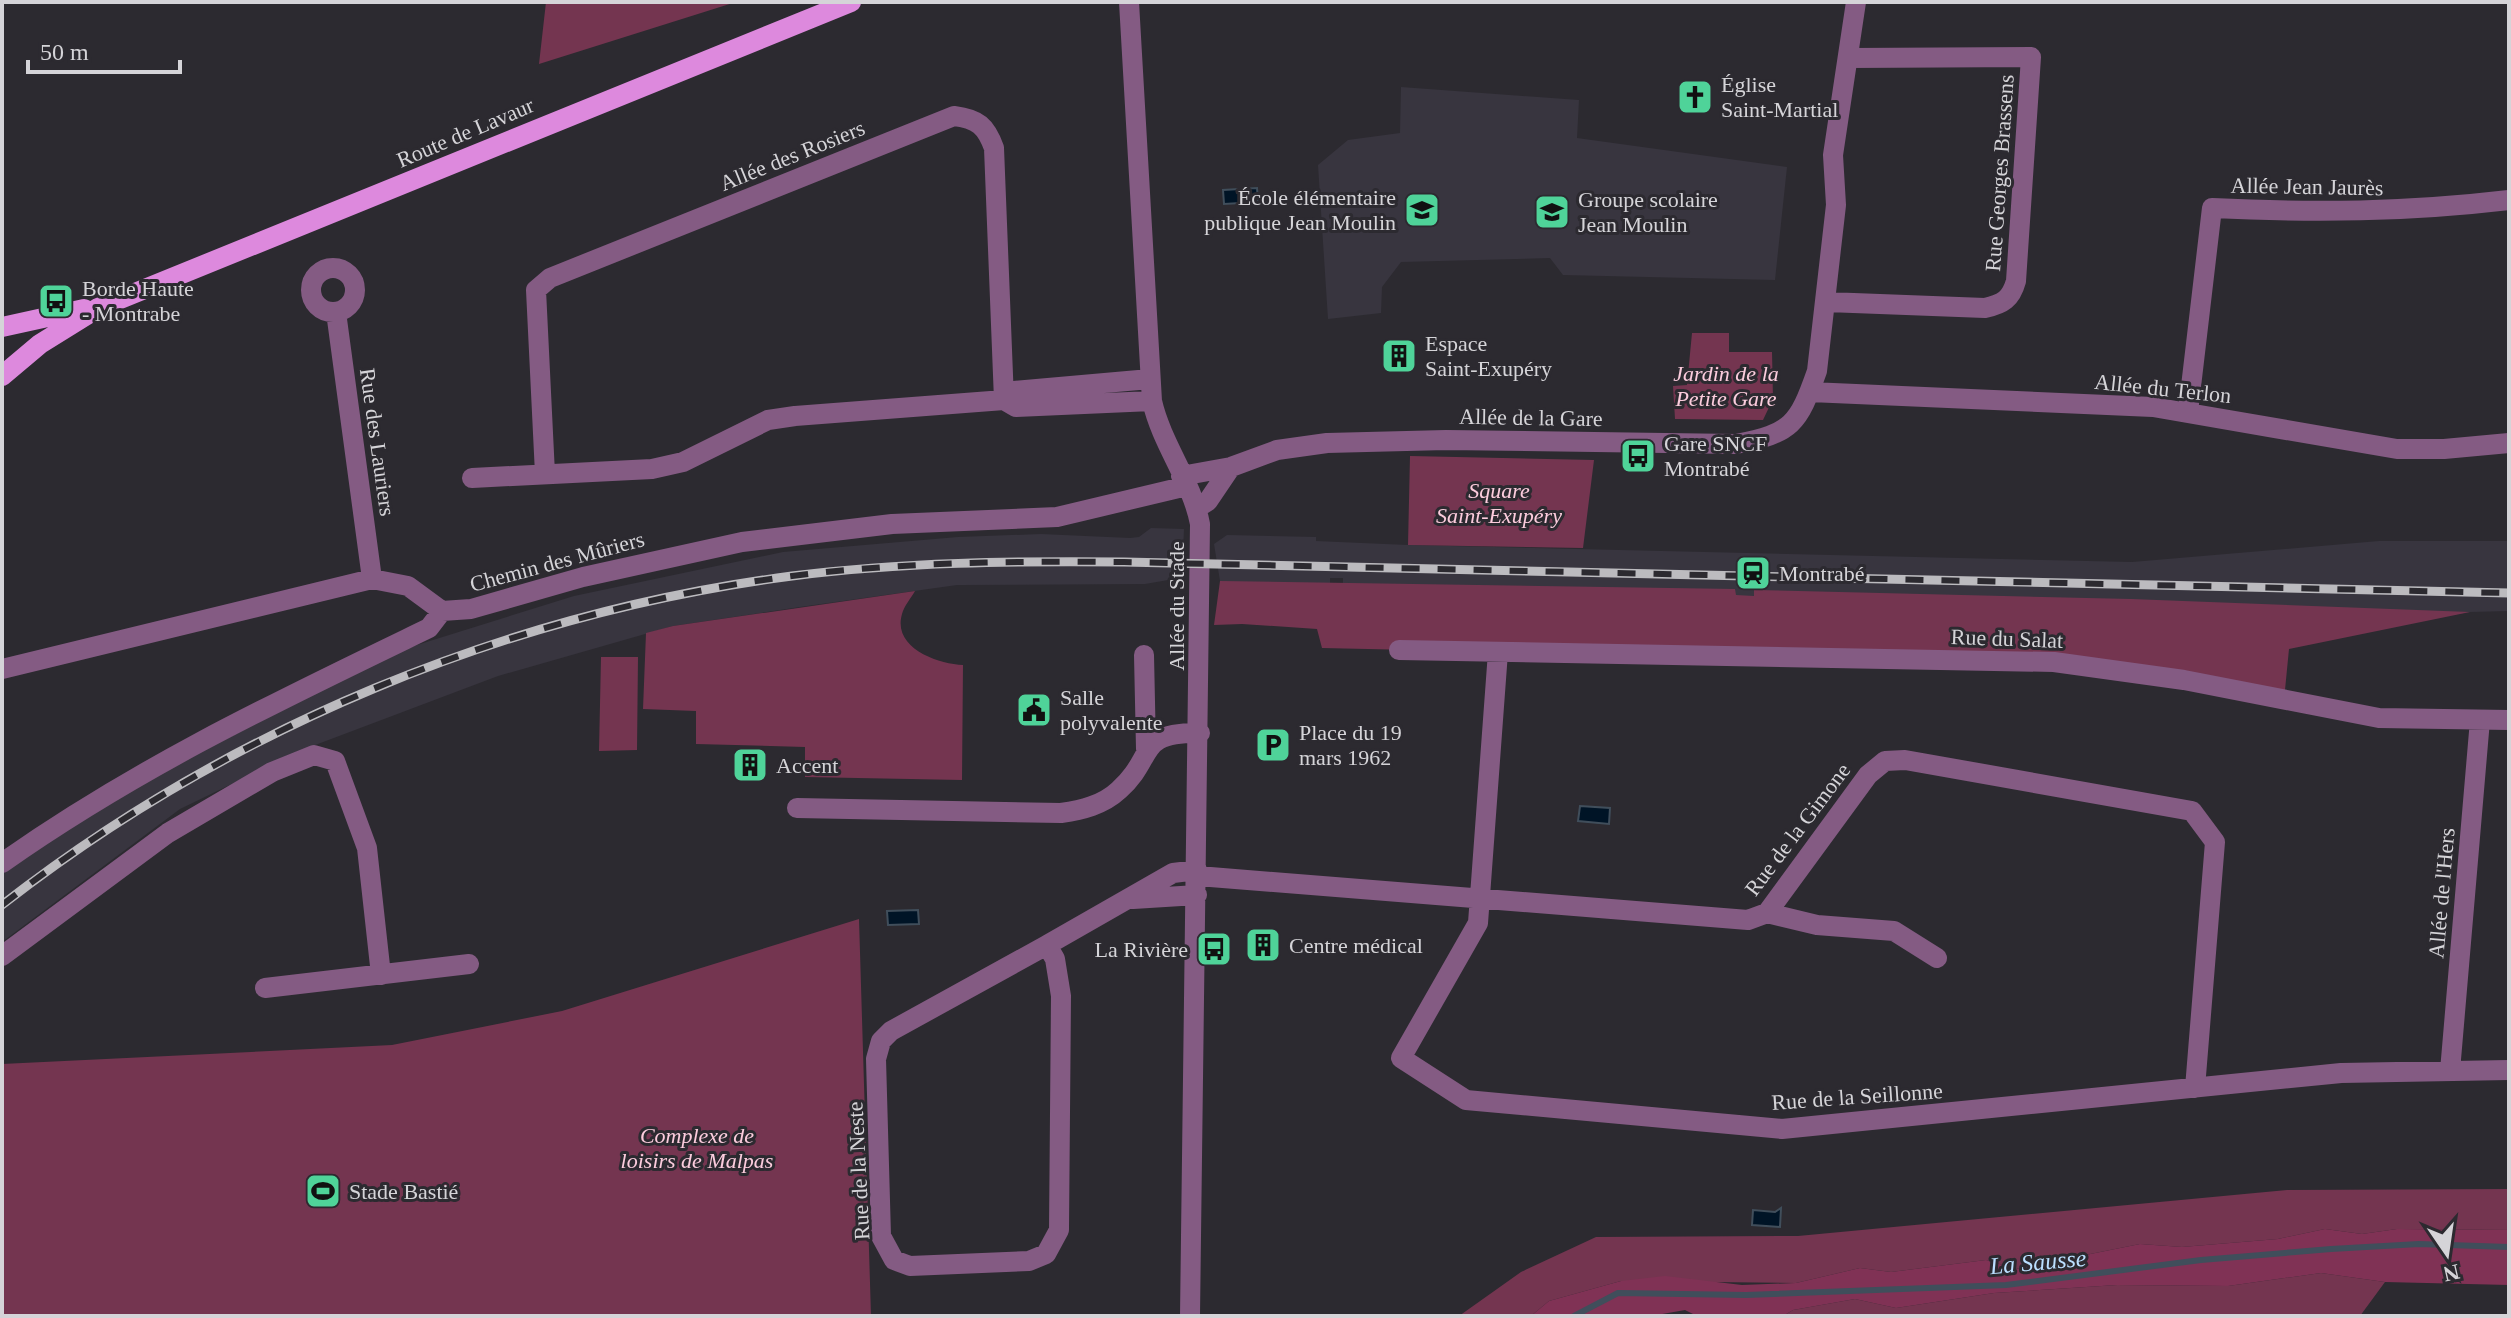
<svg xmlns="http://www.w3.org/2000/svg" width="2511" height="1318" font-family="Georgia,serif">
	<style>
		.built { fill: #38353f }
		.green { fill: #743550 }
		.forest { fill: #803255 }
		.water { fill: #001426; stroke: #404e5b; stroke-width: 2 }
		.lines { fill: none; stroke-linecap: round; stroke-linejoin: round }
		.stream { stroke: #404e5b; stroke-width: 6 }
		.minor { stroke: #845b83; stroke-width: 20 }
		.major { stroke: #dd89dd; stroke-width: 20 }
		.rail-casing { stroke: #bcbbbf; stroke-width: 9 }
		.rail { stroke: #2c2a30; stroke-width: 6; stroke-dasharray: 18; stroke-linecap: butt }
		.labels { text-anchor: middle; stroke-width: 6; stroke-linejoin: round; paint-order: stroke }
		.poi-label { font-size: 22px; fill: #d5d4d8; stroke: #2c2a30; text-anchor: start }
		.street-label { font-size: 22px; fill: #d5d4d8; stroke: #2c2a30 }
		.park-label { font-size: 22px; font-style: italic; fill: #fcccdd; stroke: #2c2a30 }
		.water-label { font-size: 24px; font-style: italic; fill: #bbdfff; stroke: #2c2a30 }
	</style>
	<rect width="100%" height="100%" fill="#2c2a30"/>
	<path class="built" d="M1401,87L1579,100L1577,138L1787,167L1775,280L1563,275L1550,258L1401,262L1382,287L1381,313L1328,319L1318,165L1348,140L1400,133Z
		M1151,528L1184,529L1182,574L1174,579L1145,584L957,585L800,607L673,626L498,676L302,750L180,809L2,942V869L99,804L387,657L417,645L574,596L783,552L958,537L1041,534L1130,538L1139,537Z
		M1227,535L1316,537V541L1408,545L2132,562L2379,541H2509V611L2470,612L2309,638L1343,584V578H1330V592L1233,589L1220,581L1214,544Z"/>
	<path class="green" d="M546,2H736L539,64Z
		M1692,333H1729V352H1772L1773,399L1763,420L1675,419L1673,386L1687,385Z
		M1410,456L1594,460L1583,548L1408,545Z
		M1220,581L1735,589L1736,595L1754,596V590L2131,599L2470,612L2289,649L2284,700L2093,665L1322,648L1317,629L1242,624L1214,625Z
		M915,591C911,598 904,606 902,614C892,648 938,664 963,665L962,780L805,777V747L696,744V711L643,709L646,633L673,626Z
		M601,657H638L637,750L599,751Z
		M859,919L871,1316H2V1064L392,1045L562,1011Z
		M2509,1189V1230L2397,1229L2362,1234L2325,1229L2278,1239L2182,1247L2140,1244L2016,1269L1986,1260L1891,1272L1860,1268L1796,1283L1621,1281L1549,1301L1531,1316H1459L1521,1272L1596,1237L1798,1236L2287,1190Z
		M2321,1273L2385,1282L2360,1316H1783L1793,1310L1855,1299L1896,1308L1994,1293L2117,1285L2228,1286Z"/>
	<path class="forest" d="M2325,1229L2362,1234L2397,1229L2509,1230V1285L2385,1282L2321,1273L2228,1286L2117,1285L1994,1293L1896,1308L1855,1299L1793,1310L1783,1316H1697L1685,1310L1651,1316H1531L1549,1301L1621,1281L1665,1276L1742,1285L1796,1283L1860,1268L1891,1272L1986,1260L2016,1269L2140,1244L2182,1247L2278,1239Z"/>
	<path class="water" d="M1257,188L1258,202L1224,204L1223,190Z
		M1580,806L1610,808L1609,824L1578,821Z
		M918,910L919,924L888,925L887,911Z
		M1781,1208L1780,1227L1752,1225L1753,1210L1775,1212Z"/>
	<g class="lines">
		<path class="stream" d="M1574,1316L1618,1293L1746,1295L2006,1285L2201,1260L2331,1249L2419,1244L2509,1247"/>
		<path class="minor" d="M1129,2L1152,401C1162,445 1192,481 1200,524L1190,1316
			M311 290a22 22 0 1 1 44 0a22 22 0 1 1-44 0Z
			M1827,302L1985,308C2003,304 2011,299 2016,281L2031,57L1850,58
			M336,312L372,579
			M1810,392L2153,407L2397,449H2444L2509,443
			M1004,400L1014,391L1150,379
			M2188,412L2212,208C2314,213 2407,212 2509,200
			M545,474L536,290L550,278L954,116C978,119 986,126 994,148L1004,400
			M1181,476L1231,467L1277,450L1327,443L1446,440L1736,444C1792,433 1798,425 1817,371L1836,205L1833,155L1856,2
			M472,478L652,469L683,462L768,420L795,416L1004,400L1016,407L1152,401
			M1197,508L1208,501L1231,467
			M442,611L471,609L583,577L742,542L892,524L1057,517L1187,486
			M1399,650L2054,662L2184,680L2379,718L2509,720
			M1498,652L1478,923L1401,1058L1466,1100L1782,1129L2341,1073L2509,1070
			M1144,655L1146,749
			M2,669L372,579L408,586L442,611
			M797,808L1061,813C1082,810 1103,805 1119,790C1156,757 1135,732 1200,733
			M2,863C140,766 278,701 429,628L442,611
			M1198,876L1748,920L1767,913L1868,775L1885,761L1905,760L2192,811L2215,842L2195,1088
			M1133,899L1197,895
			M1767,913L1817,925L1894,931L1937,958
			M1047,945L891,1031L881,1041L876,1059L881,1236L894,1260L910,1266L1029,1261L1046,1254L1059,1230L1061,996L1055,959L1047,945L1173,873L1197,870
			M2,956L168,833L272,772L314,755L335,761L367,848L381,975
			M265,988L469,964
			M2450,1071L2480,720"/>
		<path class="major" d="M2,327L84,309
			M2,376L40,344L98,308L851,2"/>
		<defs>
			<path id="rail" d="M2,905C229,728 507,613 792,576C903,562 1013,561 1124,562L2509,593"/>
		</defs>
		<use href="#rail" class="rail-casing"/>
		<use href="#rail" class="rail"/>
	</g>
	<defs>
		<symbol id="church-square" viewBox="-11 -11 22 22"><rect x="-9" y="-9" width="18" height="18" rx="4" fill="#4fd399" stroke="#2c2a30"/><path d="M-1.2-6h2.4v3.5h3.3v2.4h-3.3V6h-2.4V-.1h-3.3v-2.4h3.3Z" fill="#111"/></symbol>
		<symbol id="school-square" viewBox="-11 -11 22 22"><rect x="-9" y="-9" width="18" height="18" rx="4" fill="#4fd399" stroke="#2c2a30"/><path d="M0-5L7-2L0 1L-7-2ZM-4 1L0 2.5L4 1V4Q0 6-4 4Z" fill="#111"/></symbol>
		<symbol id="bus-square" viewBox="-11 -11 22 22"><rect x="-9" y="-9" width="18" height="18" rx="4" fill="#4fd399" stroke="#2c2a30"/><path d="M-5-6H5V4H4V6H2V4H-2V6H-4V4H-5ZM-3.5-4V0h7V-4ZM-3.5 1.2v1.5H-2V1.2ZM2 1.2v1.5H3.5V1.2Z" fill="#111"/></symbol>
		<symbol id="building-square" viewBox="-11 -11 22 22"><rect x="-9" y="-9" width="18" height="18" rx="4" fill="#4fd399" stroke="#2c2a30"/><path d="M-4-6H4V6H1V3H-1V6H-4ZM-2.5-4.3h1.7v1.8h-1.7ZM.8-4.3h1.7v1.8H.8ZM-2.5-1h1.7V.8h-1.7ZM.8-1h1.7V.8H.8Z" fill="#111"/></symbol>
		<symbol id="station-square" viewBox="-11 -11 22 22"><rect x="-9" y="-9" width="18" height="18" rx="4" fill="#4fd399" stroke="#2c2a30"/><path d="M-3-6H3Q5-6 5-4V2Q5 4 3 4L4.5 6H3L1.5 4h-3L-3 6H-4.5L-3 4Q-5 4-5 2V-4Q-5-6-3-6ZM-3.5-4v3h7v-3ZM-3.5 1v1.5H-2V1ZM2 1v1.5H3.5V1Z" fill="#111"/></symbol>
		<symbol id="civic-square" viewBox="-11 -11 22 22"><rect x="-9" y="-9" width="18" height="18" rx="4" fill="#4fd399" stroke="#2c2a30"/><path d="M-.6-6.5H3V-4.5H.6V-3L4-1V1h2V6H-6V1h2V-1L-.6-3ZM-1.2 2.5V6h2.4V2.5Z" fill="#111"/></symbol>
		<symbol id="parking-square" viewBox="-11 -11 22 22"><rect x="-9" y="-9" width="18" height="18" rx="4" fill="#4fd399" stroke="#2c2a30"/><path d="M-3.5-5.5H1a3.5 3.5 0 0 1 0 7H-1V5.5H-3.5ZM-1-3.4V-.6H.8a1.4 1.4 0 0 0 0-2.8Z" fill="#111"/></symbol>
		<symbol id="stadium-square" viewBox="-11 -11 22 22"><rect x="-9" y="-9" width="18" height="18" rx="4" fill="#4fd399" stroke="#2c2a30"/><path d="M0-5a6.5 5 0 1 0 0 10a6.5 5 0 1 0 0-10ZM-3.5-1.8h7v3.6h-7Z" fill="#111"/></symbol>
	</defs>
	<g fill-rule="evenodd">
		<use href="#church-square" x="1675" y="77" width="40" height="40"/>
		<use href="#school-square" x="1402" y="190" width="40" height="40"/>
		<use href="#school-square" x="1532" y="192" width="40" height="40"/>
		<use href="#bus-square" x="36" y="281" width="40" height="40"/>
		<use href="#building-square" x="1379" y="336" width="40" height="40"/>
		<use href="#bus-square" x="1618" y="436" width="40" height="40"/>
		<use href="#station-square" x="1733" y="553" width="40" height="40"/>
		<use href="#civic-square" x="1014" y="690" width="40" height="40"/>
		<use href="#parking-square" x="1253" y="725" width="40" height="40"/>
		<use href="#building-square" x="730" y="745" width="40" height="40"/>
		<use href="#building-square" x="1243" y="925" width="40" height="40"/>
		<use href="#bus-square" x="1194" y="929" width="40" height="40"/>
		<use href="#stadium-square" x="303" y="1171" width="40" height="40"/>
	</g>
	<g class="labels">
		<g class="poi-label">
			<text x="1721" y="92">Église<tspan x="1721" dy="25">Saint-Martial</tspan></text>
			<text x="1396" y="205" text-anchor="end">École élémentaire<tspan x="1396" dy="25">publique Jean Moulin</tspan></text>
			<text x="1578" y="207">Groupe scolaire<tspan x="1578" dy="25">Jean Moulin</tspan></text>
			<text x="82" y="296">Borde Haute<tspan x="82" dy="25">- Montrabe</tspan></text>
			<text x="1425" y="351">Espace<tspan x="1425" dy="25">Saint-Exupéry</tspan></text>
			<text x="1664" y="451">Gare SNCF<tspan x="1664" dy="25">Montrabé</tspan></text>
			<text x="1779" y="581">Montrabé</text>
			<text x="1060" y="705">Salle<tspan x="1060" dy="25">polyvalente</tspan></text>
			<text x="1299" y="740">Place du 19<tspan x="1299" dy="25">mars 1962</tspan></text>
			<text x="776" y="773">Accent</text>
			<text x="1289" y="953">Centre médical</text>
			<text x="1188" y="957" text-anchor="end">La Rivière</text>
			<text x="349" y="1199">Stade Bastié</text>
		</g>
		<g class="street-label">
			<text transform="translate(465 132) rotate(-23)" y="8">Route de Lavaur</text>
			<text transform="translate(792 155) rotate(-22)" y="8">Allée des Rosiers</text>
			<text transform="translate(1999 173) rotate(-86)" y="8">Rue Georges Brassens</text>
			<text transform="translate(2307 186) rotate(1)" y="8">Allée Jean Jaurès</text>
			<text transform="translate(2163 388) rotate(6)" y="8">Allée du Terlon</text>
			<text transform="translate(1531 417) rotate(1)" y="8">Allée de la Gare</text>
			<text transform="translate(378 442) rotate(82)" y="8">Rue des Lauriers</text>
			<text transform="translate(557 561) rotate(-15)" y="8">Chemin des Mûriers</text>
			<text transform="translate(1176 606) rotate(-90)" y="8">Allée du Stade</text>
			<text transform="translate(2007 638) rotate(2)" y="8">Rue du Salat</text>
			<text transform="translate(1797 829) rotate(-53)" y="8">Rue de la Gimone</text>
			<text transform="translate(2441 893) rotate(-85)" y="8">Allée de l'Hers</text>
			<text transform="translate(1857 1096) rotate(-4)" y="8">Rue de la Seillonne</text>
			<text transform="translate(858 1171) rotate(-93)" y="8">Rue de la Neste</text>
		</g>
		<g class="park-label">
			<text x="1726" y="381">Jardin de la<tspan x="1726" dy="25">Petite Gare</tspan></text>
			<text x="1499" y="498">Square<tspan x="1499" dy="25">Saint-Exupéry</tspan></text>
			<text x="697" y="1143">Complexe de<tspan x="697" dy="25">loisirs de Malpas</tspan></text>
		</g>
		<g class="water-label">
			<text transform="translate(2038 1262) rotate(-5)" y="8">La Sausse</text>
		</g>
	</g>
	<rect width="2511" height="1318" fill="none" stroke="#d5d4d8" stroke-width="8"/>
	<g transform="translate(2447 1254) rotate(167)" stroke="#2c2a30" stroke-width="6" paint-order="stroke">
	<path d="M0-6L14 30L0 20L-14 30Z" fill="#d5d4d8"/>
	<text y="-12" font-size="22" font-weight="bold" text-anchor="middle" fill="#d5d4d8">N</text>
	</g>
	<path d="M28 60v12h152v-12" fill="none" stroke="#d5d4d8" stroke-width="4"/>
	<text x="40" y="60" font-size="24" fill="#d5d4d8" stroke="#2c2a30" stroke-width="6" paint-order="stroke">50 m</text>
</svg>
